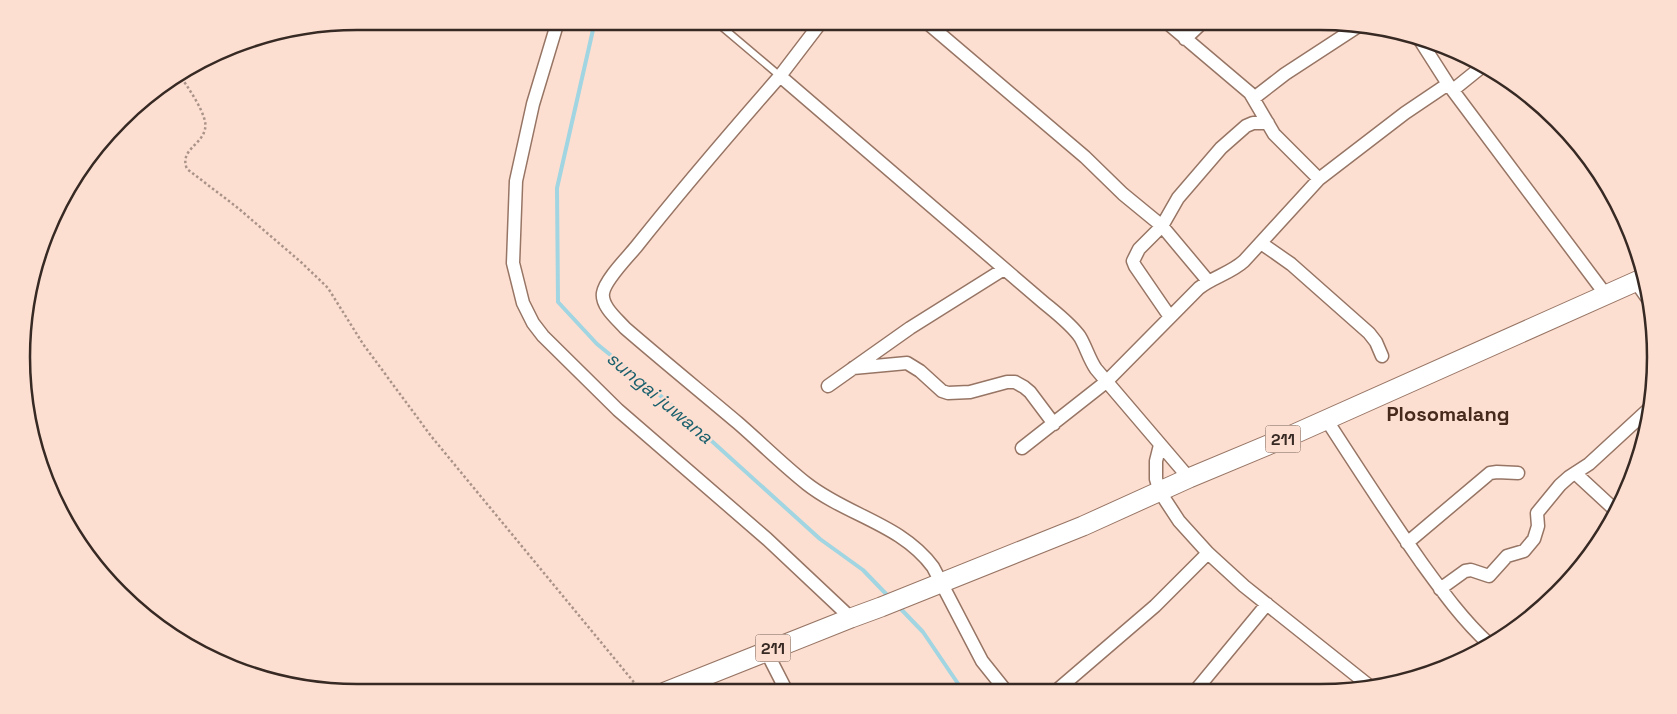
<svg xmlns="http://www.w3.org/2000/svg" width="1677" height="714" font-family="'Space Grotesk',sans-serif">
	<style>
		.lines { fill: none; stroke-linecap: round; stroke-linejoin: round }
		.stream { stroke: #a0d5e1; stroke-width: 4 }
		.service-casing { stroke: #977565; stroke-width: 9 }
		.minor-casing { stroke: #977565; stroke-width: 15 }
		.primary-casing { stroke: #977565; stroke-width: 21 }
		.path { stroke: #aa9388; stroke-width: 2.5; stroke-dasharray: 2.5 2.5; stroke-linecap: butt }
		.service { stroke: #fff; stroke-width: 6 }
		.minor { stroke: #fff; stroke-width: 12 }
		.primary { stroke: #fff; stroke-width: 19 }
		.labels { text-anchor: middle; stroke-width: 5; stroke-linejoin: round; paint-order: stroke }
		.shield { fill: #fddfd1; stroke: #726057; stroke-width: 1 }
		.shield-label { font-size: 16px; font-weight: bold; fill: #372923 }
		.water-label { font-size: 19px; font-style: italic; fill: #1b606d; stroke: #fddfd1 }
		.quarter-label { font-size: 20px; font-weight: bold; fill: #462a1c; stroke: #fddfd1 }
		.rim { fill: none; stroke: #372923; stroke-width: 2.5 }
	</style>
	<rect width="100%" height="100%" fill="#fddfd1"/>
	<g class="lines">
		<path class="stream" d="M595,21L557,188L558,302L597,344L673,406L820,539L863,570L890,598
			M898,606L923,632L963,691"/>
		<defs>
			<path id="service" d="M715,21L780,76"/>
			<path id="minor" d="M558,21L533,104L516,181L513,263L523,303L533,323L543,336L618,410L767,539L851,618
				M822,21L780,76L1043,302C1055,312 1071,324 1080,337C1086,347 1089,359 1096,369L1189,478
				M925,21L1085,157L1123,194L1162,226L1208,281
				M1165,21L1250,93L1274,134L1319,179
				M1418,37L1448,84L1606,295
				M1185,39L1204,21
				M780,76C731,132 682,189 636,247C627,258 605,280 603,293C601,306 617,319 625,328C662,360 700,391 738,423C761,443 783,465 807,484C848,516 901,524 933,567L982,661L1006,691
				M1453,90L1484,65
				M1254,98L1285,74L1357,27
				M1261,243L1291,264L1369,333L1376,342L1382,356
				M1636,282L1650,302
				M1170,317L1135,266L1133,261L1139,249L1162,226L1178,198L1221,148L1246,126L1253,123H1268
				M853,368L907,363L920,371L942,391L948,393L970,392L1007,382H1015L1024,387L1030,392L1054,424
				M828,386L910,328L1004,269
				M1326,419C1357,467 1388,515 1421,562C1442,591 1462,619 1489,644
				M1160,445L1156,461V479L1160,492L1179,521L1208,553L1244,586L1372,688
				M1022,448L1106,382L1199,288C1213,277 1231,273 1244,261L1319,179L1405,113L1448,84
				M1575,473L1614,509
				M1407,543L1490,473L1497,472L1518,473
				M1440,589L1465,571L1471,570L1489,576L1507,556L1524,551L1534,539L1538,526L1537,513L1560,485L1569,477L1589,464L1651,407
				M766,651L787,692
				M1196,690L1267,604
				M1056,691L1155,606L1208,553"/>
			<path id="primary" d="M665,692L851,618L881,607L1083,526L1189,478L1292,435L1646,277"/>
		</defs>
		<use href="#service" class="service-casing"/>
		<use href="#minor" class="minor-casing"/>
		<use href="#primary" class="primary-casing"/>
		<path class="path" d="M179,74C186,85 209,116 205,129C202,145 179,150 187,169L238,208L302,263L328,288L363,344L431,436L642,692"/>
		<use href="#service" class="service"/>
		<use href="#minor" class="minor"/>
		<use href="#primary" class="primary"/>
	</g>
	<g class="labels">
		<g class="shield">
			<rect x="1265.5" y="425.5" width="35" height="27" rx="4"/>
			<rect x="755.5" y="634.5" width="35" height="27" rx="4"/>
		</g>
		<g class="shield-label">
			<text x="1283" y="445">211</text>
			<text x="773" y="654">211</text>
		</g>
		<g class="water-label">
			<text transform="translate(660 397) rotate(40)" y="7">sungai juwana</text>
		</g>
		<g class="quarter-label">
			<text x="1448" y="421">Plosomalang</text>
		</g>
	</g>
	<path d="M0 0H1677V714H0ZM357 30H1320A327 327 0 0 1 1647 357V357A327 327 0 0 1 1320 684H357A327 327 0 0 1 30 357V357A327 327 0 0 1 357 30Z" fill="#fddfd1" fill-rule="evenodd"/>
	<path class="rim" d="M357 30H1320A327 327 0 0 1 1647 357V357A327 327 0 0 1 1320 684H357A327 327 0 0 1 30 357V357A327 327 0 0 1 357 30Z"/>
</svg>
